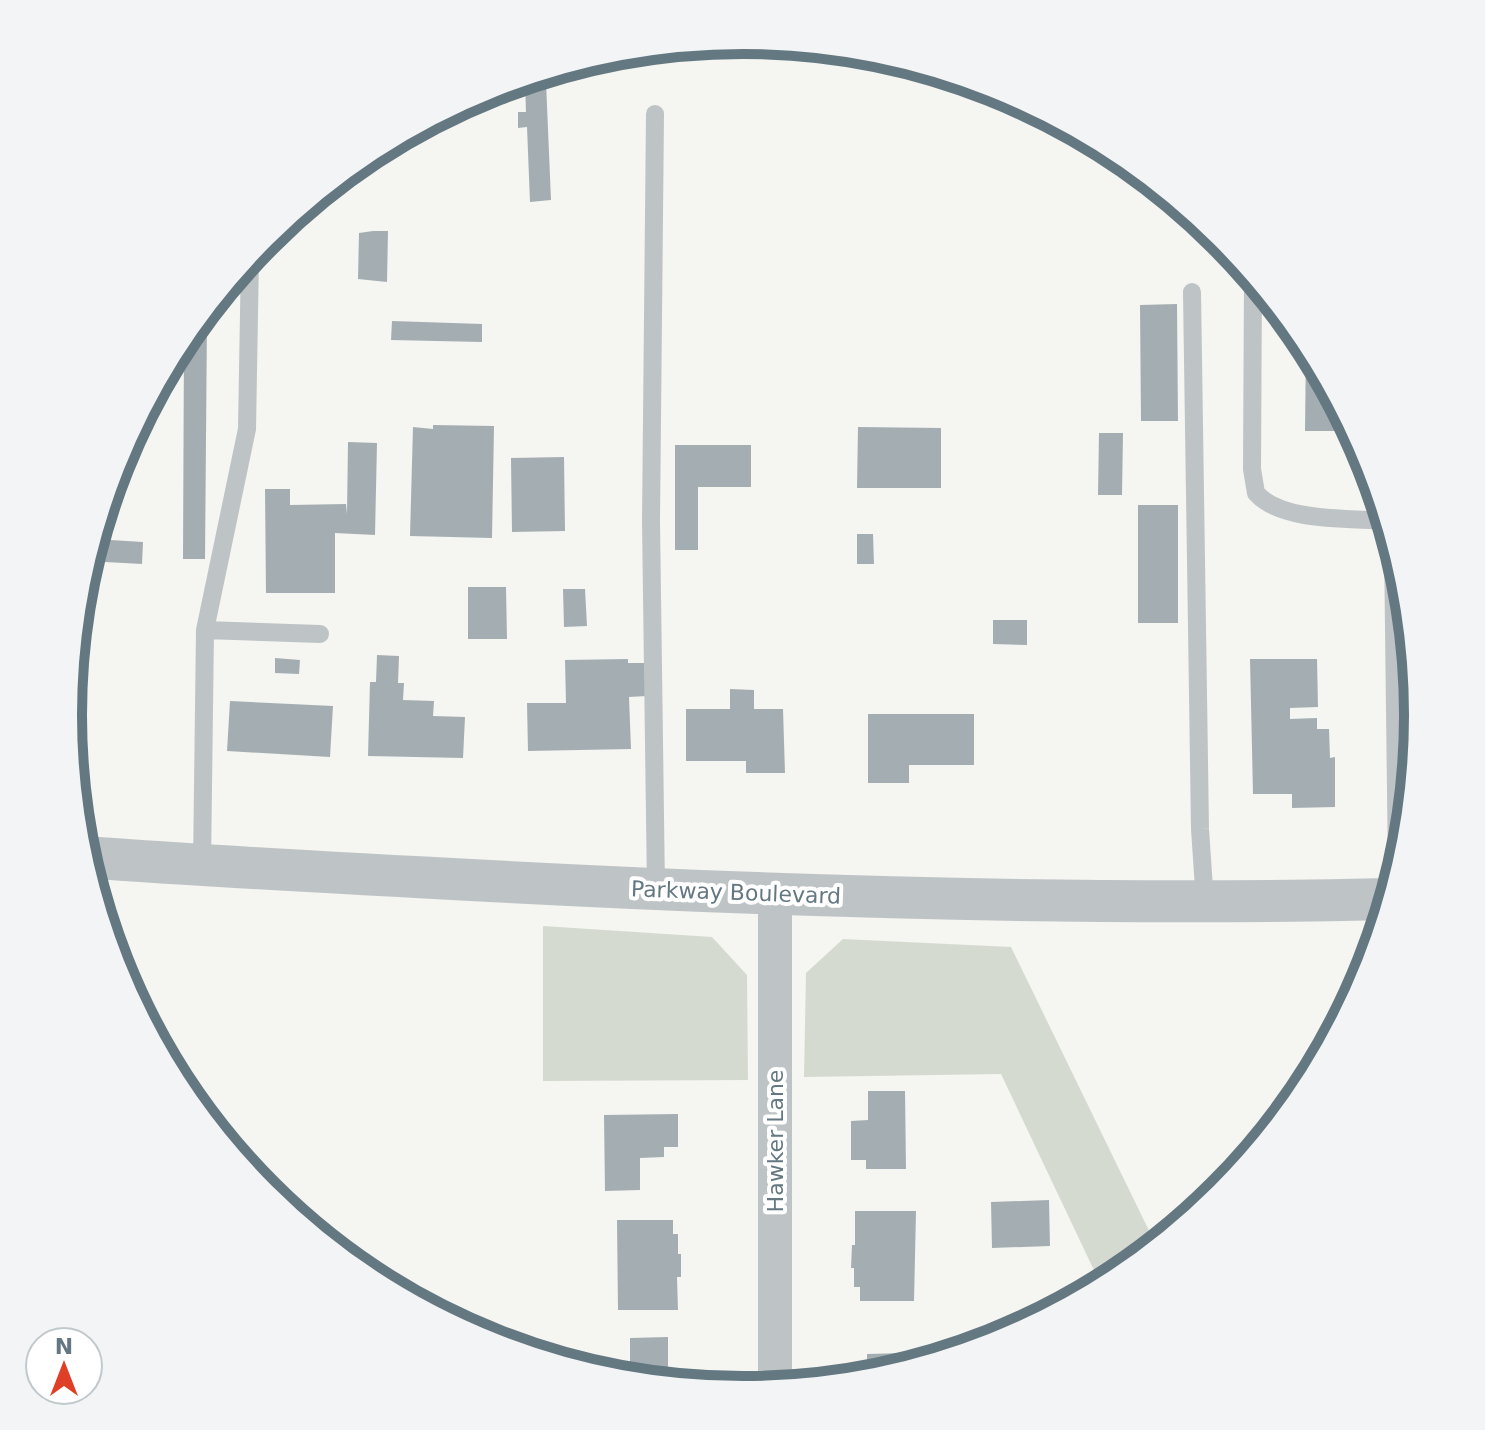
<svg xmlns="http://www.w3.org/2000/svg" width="1485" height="1430" font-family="'DejaVu Sans',sans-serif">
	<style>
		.green { fill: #d5dad0 }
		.building { fill: #a4aeb2 }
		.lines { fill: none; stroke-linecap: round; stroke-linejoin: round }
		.service { stroke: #bec3c5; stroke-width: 18 }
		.minor { stroke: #bec3c5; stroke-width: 34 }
		.tertiary { stroke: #bec3c5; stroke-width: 42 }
		.labels { text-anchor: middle; stroke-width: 8; stroke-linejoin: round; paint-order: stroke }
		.street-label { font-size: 22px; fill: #647882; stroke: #fff }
		.rim { fill: none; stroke: #647882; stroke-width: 10 }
	</style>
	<rect width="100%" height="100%" fill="#f5f5f1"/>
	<path class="green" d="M543,926L712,937L747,975L748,1080L543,1081Z
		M843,939L1011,947L1156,1245L1117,1276L1101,1285L1001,1074L804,1077L806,973Z"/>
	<path class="building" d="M546,82L551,200L530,202L527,127L518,128V112H526L525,83Z
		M373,231H388L387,282L358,279L359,233Z
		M1177,304L1178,421H1141L1140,305Z
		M199,318H207L205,559H183L184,336Z
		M392,321L482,324V342L391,340Z
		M1306,343L1359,443H1350V431H1305Z
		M433,425L494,426L492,538L410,536L413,427L433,429Z
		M858,427L941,428V488H857Z
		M1099,433H1123L1122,495H1098Z
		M348,442L377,443L375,535L335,533V593H266L265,489H290V505L346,504L347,514Z
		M675,445H751V487H698V550H675Z
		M564,457L565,531L512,532L511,458Z
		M1138,505H1178V623H1138Z
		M857,534H873L874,564H857Z
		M94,539L143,542L142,564L87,561Z
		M468,587H506L507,639H468Z
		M563,589H585L587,626L564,627Z
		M993,620H1027V645L993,644Z
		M377,655L399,656L398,683H404L403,700L434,701L433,716L465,717L463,758L368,756L370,682H376Z
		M275,658L300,660L299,674L275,673Z
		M628,659V663H647V696L629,697L631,749L528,751L527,703H566L565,660Z
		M1250,659H1317L1318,707L1290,708V719L1317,718V729H1329L1330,758L1335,757V807L1292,808V794H1253Z
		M730,689L754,690V709H783L785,773H746V761H686V709H730Z
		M230,701L333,706L330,757L227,751Z
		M868,714H974V765H909V783H868Z
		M868,1091H905L906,1169H866V1160H851V1121L868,1120Z
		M678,1114V1147H664V1157L640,1158V1190L605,1191L604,1115Z
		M1049,1200L1050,1246L992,1248L991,1202Z
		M855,1211H916L914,1301H860V1287H854V1268H851L852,1245H855Z
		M617,1220H673V1234H678V1254H681V1277H677L678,1310H618Z
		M668,1337V1368H680V1384L630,1379V1338Z
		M906,1353V1367L874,1377L854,1379V1370H867V1354Z"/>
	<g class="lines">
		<path class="service" d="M655,114L651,521L656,890
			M1253,278L1252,469L1256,493C1281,522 1349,518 1386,521
			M1192,292L1200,829L1205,903
			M1393,545L1397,871
			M205,630L320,634
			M202,866L205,630L247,429L250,256"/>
		<path class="minor" d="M775,896V1387"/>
		<path class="tertiary" d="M84,857C219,867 354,874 490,881C789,897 1089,906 1389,899"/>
	</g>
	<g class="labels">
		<g class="street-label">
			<text transform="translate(736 892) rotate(2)" y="8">Parkway Boulevard</text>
			<text transform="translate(775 1141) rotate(-90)" y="8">Hawker Lane</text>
		</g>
	</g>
	<path d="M0 0H1485V1430H0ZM82 715a661 661 0 1 1 1322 0a661 661 0 1 1-1322 0Z" fill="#f3f4f5" fill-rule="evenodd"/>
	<path class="rim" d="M82 715a661 661 0 1 1 1322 0a661 661 0 1 1-1322 0Z"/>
	<g transform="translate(64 1366)"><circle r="38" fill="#ffffff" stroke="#c1c9cd" stroke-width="2"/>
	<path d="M0-6L14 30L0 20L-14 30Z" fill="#df3f27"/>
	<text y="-12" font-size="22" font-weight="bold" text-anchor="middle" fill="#647882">N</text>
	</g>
</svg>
